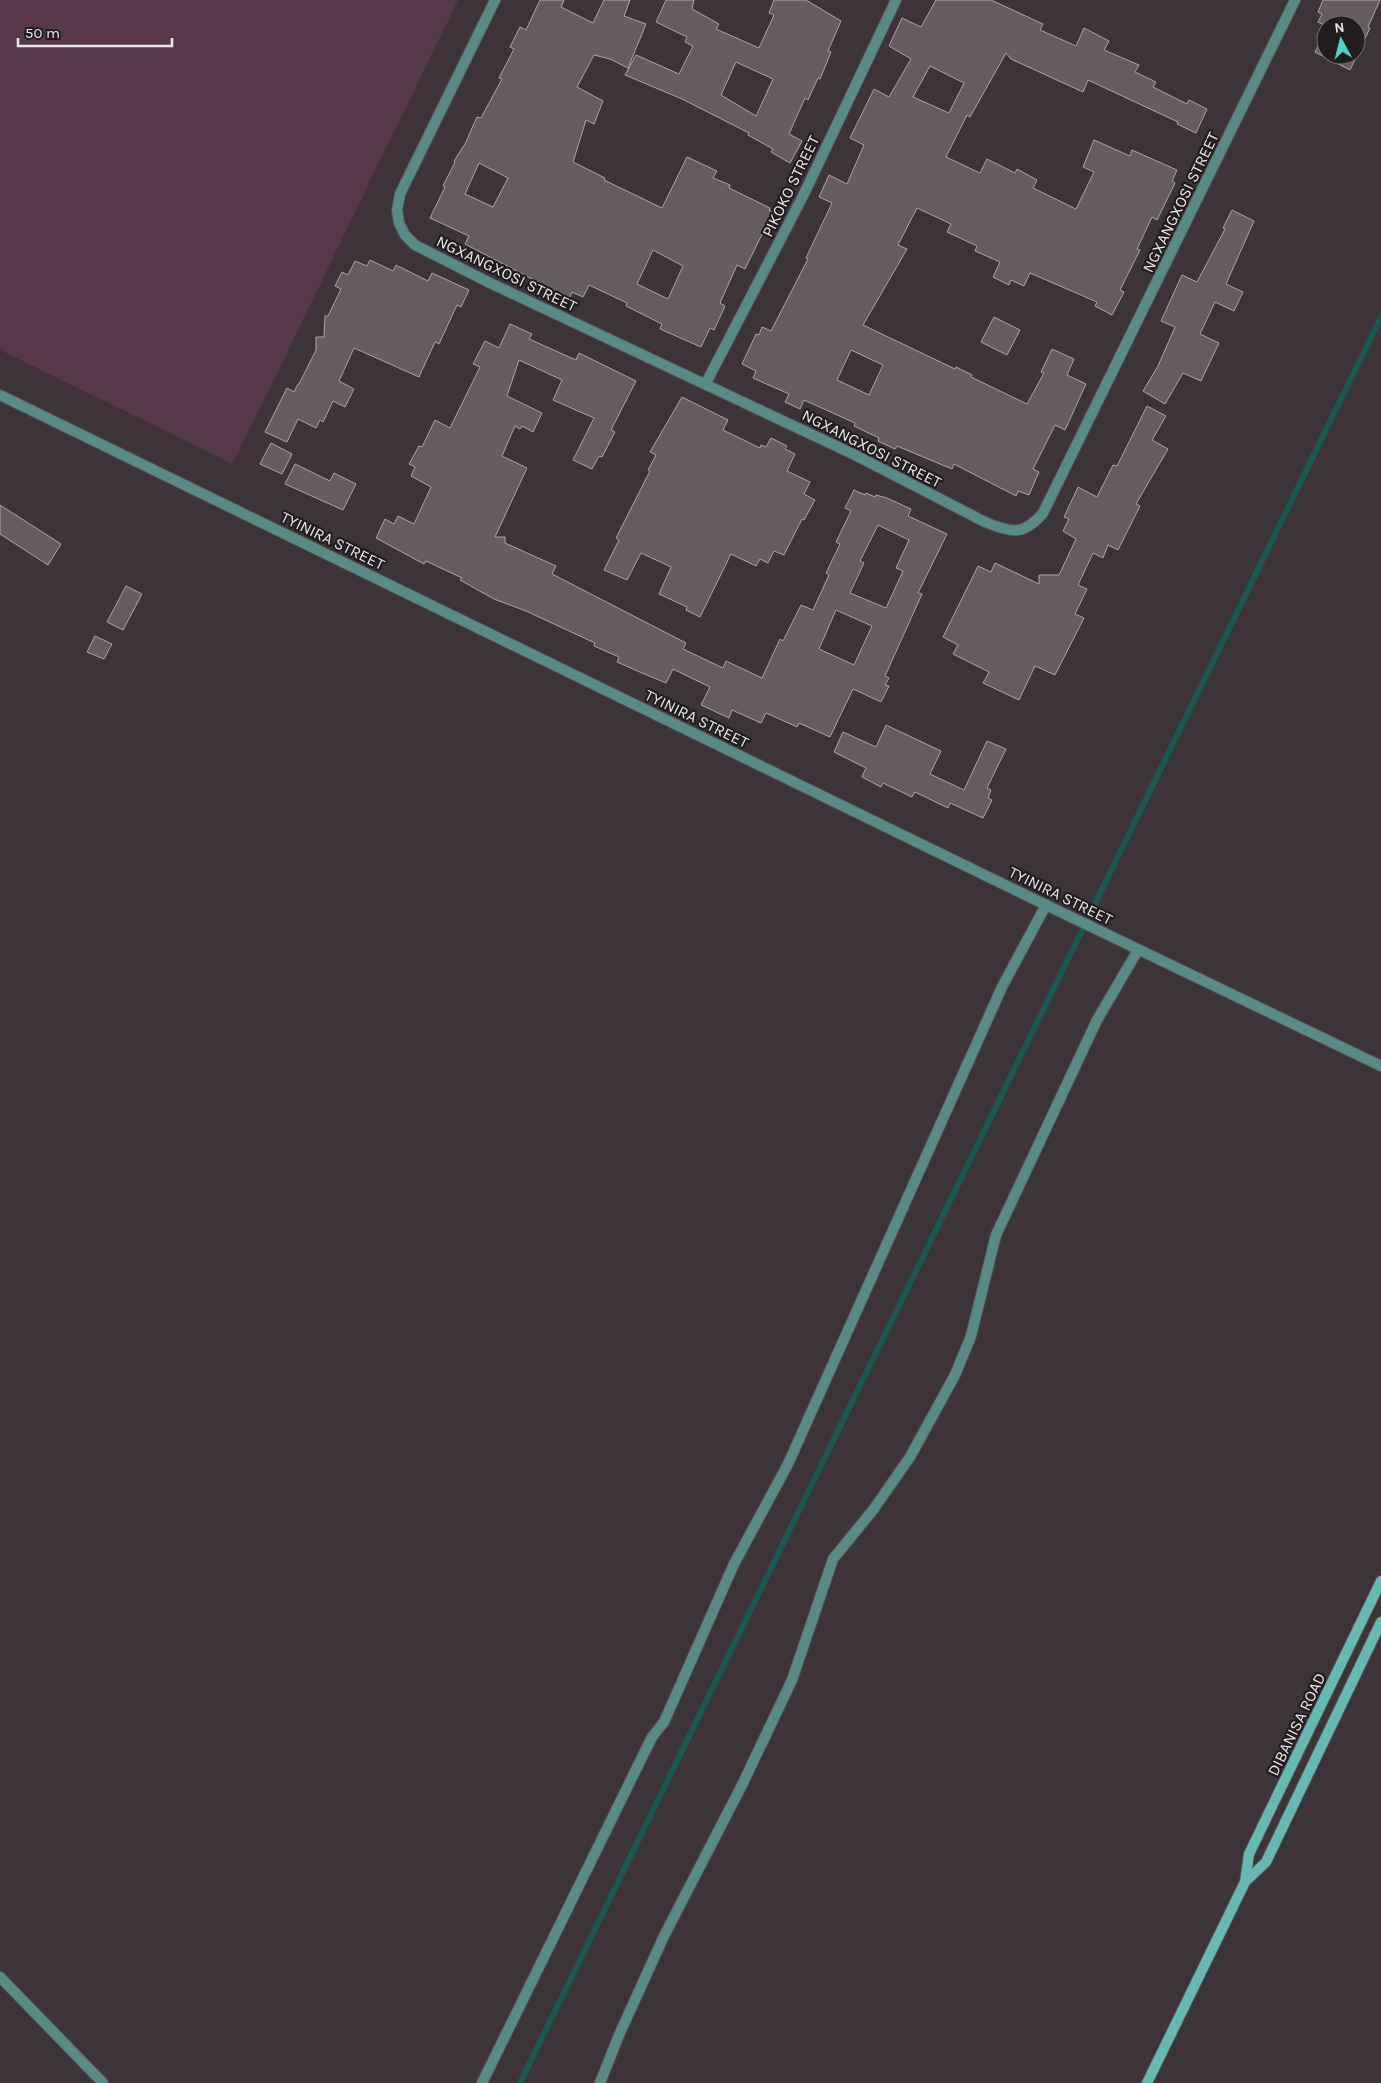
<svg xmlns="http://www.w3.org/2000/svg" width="1381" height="2083" font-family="Karla,sans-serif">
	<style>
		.green { fill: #57384a }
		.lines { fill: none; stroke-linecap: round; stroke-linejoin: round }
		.stream { stroke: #1b5854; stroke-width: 6 }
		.building { fill: #665d62; stroke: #aea4a9; fill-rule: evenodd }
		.minor-casing { stroke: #585154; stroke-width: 12 }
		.tertiary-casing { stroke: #585154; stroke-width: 12 }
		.secondary-casing { stroke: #585154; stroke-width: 12 }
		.minor { stroke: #588a86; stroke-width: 10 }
		.tertiary { stroke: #588a86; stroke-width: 10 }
		.secondary { stroke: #66b9b3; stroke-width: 10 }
		.labels { text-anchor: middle; stroke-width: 4.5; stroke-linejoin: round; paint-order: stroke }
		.street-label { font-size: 16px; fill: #ece7ea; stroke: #201d1f }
	</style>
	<rect width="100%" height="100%" fill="#3c3438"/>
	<path class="green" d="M0,0H458L233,464L0,350Z"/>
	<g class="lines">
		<path class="stream" d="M520,2083L1381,317"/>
	</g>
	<path class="building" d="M540,0H564L561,7L593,23L604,0H630L624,16L646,24L628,68L610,59L594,55L577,87L603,101L594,124L586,120L573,162L605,178L604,180L662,208L687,157L717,171L713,178L730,185L729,188L770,208L769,210L773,212L745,269L737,265L720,303L725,306L714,330L710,328L701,347L660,329L662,324L626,306L627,303L589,285L583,297L572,292L570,297L553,290L465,244L469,236L430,218L445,187L443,186L455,162L454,161L465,144L477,117L481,118L502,79L499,78L514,49L510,47L520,27L526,30ZM479,163L508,178L493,207L465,194ZM653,250L683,266L668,299L637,284Z
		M666,0H694L692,9L719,24L716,29L759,48L774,15L769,13L774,0H806L841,21L828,51L831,52L820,79L818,78L808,100L805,98L789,134L802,141L790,163L771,152L773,149L748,135L749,133L682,99L625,75L636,55L679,74L693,46L685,42L687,37L656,22ZM736,62L773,79L756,116L721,95Z
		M936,0H991L1043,24L1040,30L1076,46L1084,28L1109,41L1104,50L1139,65L1135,72L1156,82L1153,87L1187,104L1189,100L1207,109L1196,133L1177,124L1178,122L1088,80L1083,92L1011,59L1006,53L970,117L967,115L946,157L980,173L987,159L1015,173L1017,169L1037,180L1033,188L1076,209L1094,172L1083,167L1094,140L1130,156L1132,150L1177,170L1172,181L1175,183L1157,220L1152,217L1137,249L1140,250L1120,290L1124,292L1112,315L1095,306L1097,302L1030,273L1024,286L1011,280L1009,285L993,277L1000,262L975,251L977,246L947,232L951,224L917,208L898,245L907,249L863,325L955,369L956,367L972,375L971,377L1027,404L1044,373L1041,372L1052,349L1074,359L1067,375L1086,384L1065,430L1055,425L1033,469L1039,472L1029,495L1018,491L1016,496L954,464L952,469L897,446L895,449L878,441L879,438L854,426L855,423L804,400L800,409L785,402L789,394L753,378L756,371L742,364L756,334L759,335L762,327L771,331L808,259L806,258L832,203L819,197L829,175L847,184L864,145L850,138L874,89L889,97L911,59L889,46L902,18L921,27ZM930,66L964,83L949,113L913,97ZM851,350L883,365L869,395L837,380Z
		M1323,0H1380L1368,27L1370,28L1350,70L1315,52L1326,29V55H1356V25L1326,26L1318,22L1322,14L1318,12Z
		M1232,210L1254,221L1226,284L1243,292L1234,311L1215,302L1200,334L1219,343L1201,381L1183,373L1165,404L1143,391L1158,366L1175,327L1161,321L1182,275L1197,282L1225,229L1223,228Z
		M370,260L393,271L396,265L428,281L432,273L469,290L461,307L457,305L439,344L435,342L419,377L354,348L339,381L354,389L345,407L333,401L323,422L320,420L316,428L298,419L287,442L265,432L287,388L294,392L298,384H299L316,350V337H324L325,316H328L341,289L335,286L342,272L348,275L355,261L367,266Z
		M994,317L1020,330L1007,355L981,342Z
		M510,324L532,334L529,339L576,360L579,353L636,381L611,430L615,432L602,457L599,456L592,469L573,460L594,418L553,400L562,380L519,360L507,396L542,413L533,432L522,426L520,429L515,426L502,456L527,468L495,537H505V543L556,566L552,574L686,643L683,649L723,668L726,661L762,678L780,639L783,641L801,605L813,610L829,575L826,573L840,544L836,542L851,511L845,508L854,490L865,495L866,493L875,497L876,495L887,498L911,509L908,516L947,534L918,593L922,594L885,676L889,678L885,685L889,686L881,702L853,689L830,737L799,723L797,727L766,713L761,723L732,710L729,718L701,705L710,687L673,669L666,683L642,673L617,662L619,657L594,646L595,643L526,611L494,599L460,580L462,578L426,561L424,564L376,538L385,519L394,524L398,516L414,524L431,487L411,476L415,467L409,464L419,446L422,447L435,420L450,428L480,367L473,364L485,341L499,348ZM878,525L909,540L896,568L903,571L886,608L850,593L864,563L860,561ZM836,610L872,626L854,665L819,649Z
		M682,397L728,420L723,430L760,448L761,445L766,447L771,438L787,446L785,449L795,454L787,471L810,482L804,494L815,500L804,520L802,519L784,555L774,551L768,563L760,559L756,566L731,554L700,617L686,610L687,607L659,594L671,567L641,553L627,580L604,570L619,540L616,538L650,471L648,470L656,455L650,452Z
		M1147,406L1166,416L1152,440L1168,449L1136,504L1140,506L1118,550L1108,545L1103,558L1093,553L1078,585L1087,589L1075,614L1084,618L1055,675L1035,666L1019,700L983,683L989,672L953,654L958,645L943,637L978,566L991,572L995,563L1039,584V575H1059L1076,539L1063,531L1069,519L1064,517L1078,487L1097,497L1113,465L1117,466Z
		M271,443L292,454L282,474L260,464Z
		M295,464L330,481L334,473L356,484L343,510L285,484Z
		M0,505L61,544L48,565L0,534Z
		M126,586L142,594L123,630L107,622Z
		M95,636L112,644L104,659L87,652Z
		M886,725L941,751L930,774L964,790L987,741L1006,749L987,788L991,790L988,798L992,800L983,818L950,803L948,808L915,792L912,797L883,783L881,787L862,777L866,768L834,752L843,732L876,747Z"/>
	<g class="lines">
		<defs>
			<path id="minor" d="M495,0L400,194L397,210L399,223L405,235L415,245L488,282L853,454L985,522C1011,533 1024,536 1043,513L1295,0
				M706,383L803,196L896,0
				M0,1977L103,2083
				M482,2083L652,1737L664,1722L734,1564L788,1464L1002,987L1046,905
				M600,2083L619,2035L664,1936L742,1785L792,1680L833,1559L873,1510L910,1457L955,1375L971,1336L996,1235L1097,1020L1138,950"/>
			<path id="tertiary" d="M0,395L1046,905L1381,1066"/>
			<path id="secondary" d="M1245,1882L1266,1862L1381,1622
				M1147,2083L1245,1882L1249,1854L1381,1581"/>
		</defs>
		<use href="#minor" class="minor-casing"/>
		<use href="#tertiary" class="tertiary-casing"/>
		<use href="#secondary" class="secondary-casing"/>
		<use href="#minor" class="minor"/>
		<use href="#tertiary" class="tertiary"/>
		<use href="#secondary" class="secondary"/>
	</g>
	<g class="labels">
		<g class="street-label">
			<text transform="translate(790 186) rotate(-64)" y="6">PIKOKO STREET</text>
			<text transform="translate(1180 202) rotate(-64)" y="6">NGXANGXOSI STREET</text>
			<text transform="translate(507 273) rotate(26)" y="6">NGXANGXOSI STREET</text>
			<text transform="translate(872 448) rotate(27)" y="6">NGXANGXOSI STREET</text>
			<text transform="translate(333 540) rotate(26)" y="6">TYINIRA STREET</text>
			<text transform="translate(697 718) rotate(26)" y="6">TYINIRA STREET</text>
			<text transform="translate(1061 895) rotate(26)" y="6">TYINIRA STREET</text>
			<text transform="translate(1296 1724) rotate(-64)" y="6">DIBANISA ROAD</text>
		</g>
	</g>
	<g transform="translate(1341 40) rotate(353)"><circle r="24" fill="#201d1f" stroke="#726e70"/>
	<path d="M0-4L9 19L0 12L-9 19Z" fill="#54cdc6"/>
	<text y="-8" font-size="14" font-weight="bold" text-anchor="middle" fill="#ece7ea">N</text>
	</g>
	<path d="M18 38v8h154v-8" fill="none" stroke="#ece7ea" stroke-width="2.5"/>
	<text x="25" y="38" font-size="15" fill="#ece7ea" stroke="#201d1f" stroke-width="4" paint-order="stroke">50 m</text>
</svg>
